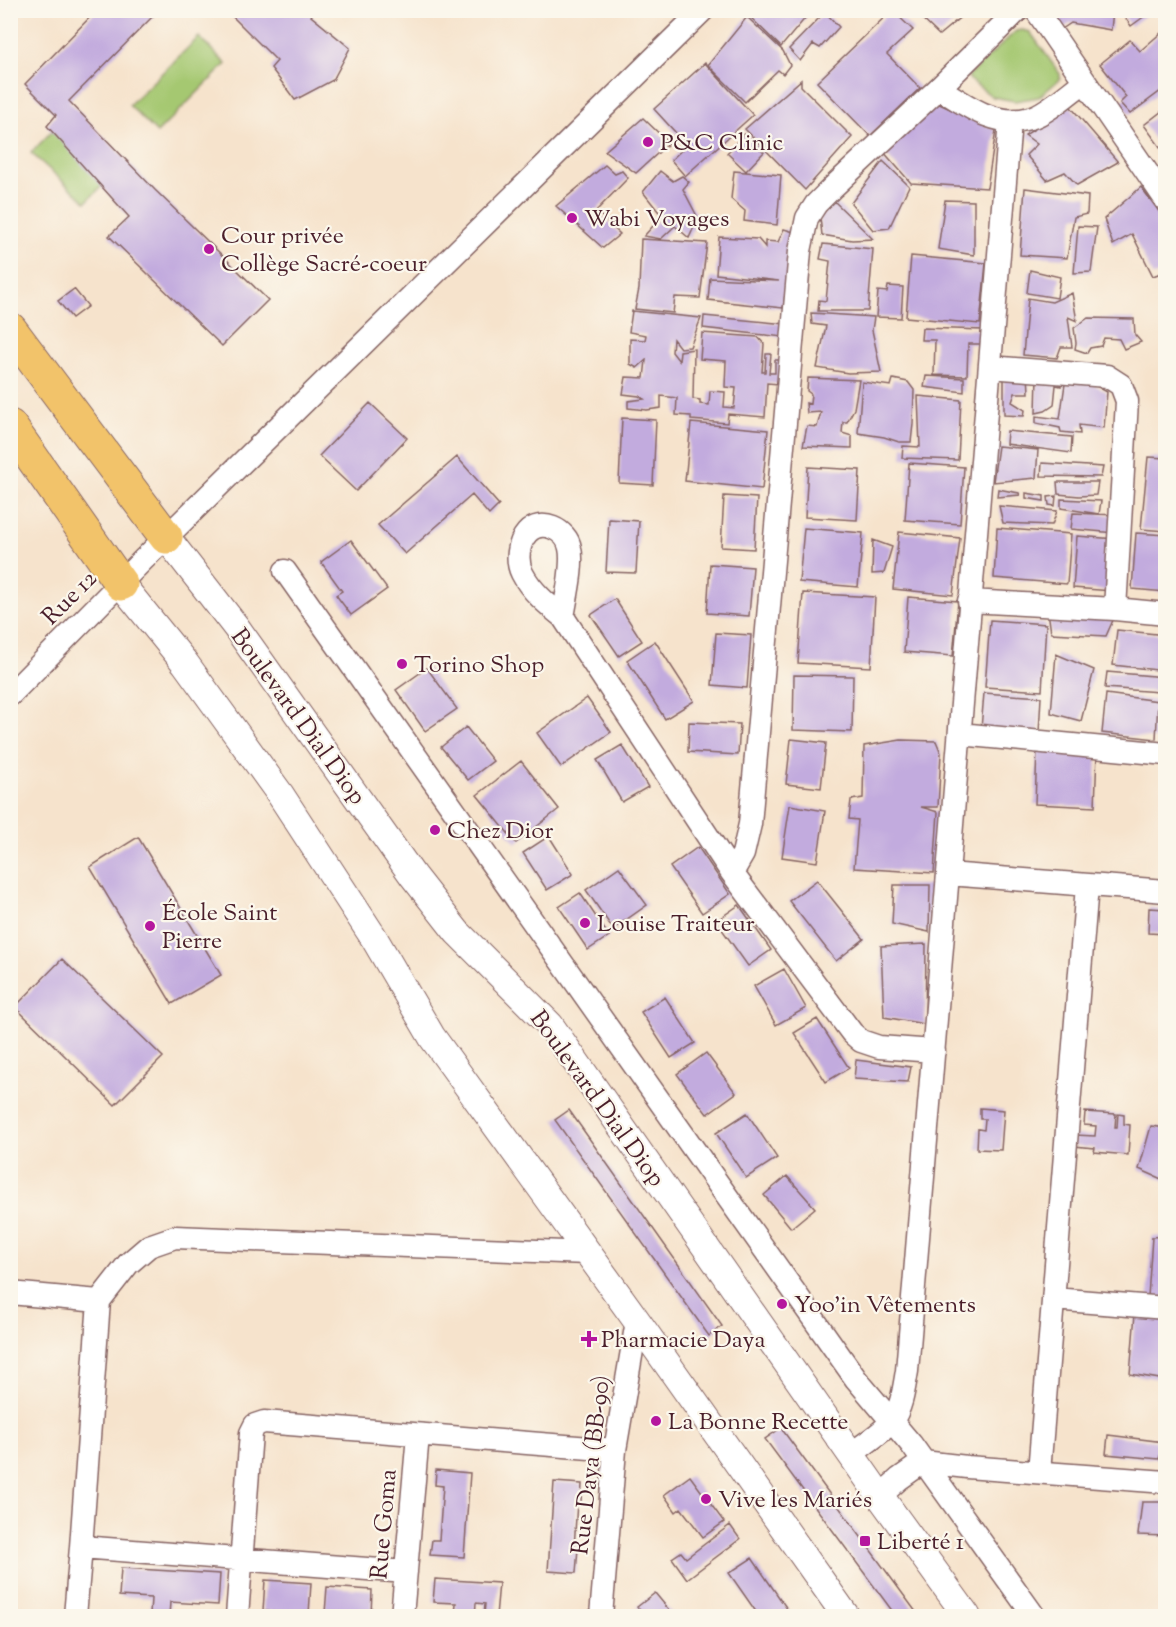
<svg xmlns="http://www.w3.org/2000/svg" width="1176" height="1627" font-family="'Sorts Mill Goudy',serif">
	<style>
		.green { fill: #a5c871; stroke: #78744e; stroke-width: 1.5 }
		.building { fill: #c2abde }
		.lines { fill: none; stroke-linecap: round; stroke-linejoin: round }
		.minor-casing { stroke: #866463; stroke-width: 25 }
		.tertiary-casing { stroke: #866463; stroke-width: 29 }
		.primary-casing { stroke: #866463; stroke-width: 35 }
		.minor { stroke: #fff; stroke-width: 22 }
		.tertiary { stroke: #fff; stroke-width: 27 }
		.primary { stroke: #f2c36a; stroke-width: 33 }
		.poi-dot { fill: #b5179e; stroke: #fbf7ec; stroke-width: 2 }
		.labels { text-anchor: middle; stroke-width: 4.5; stroke-linejoin: round; paint-order: stroke }
		.poi-label { font-size: 24px; fill: #4a1f2b; stroke: #fbf7ec; text-anchor: start }
		.street-label { font-size: 24px; fill: #4a1f2b; stroke: #fbf7ec }
	</style>
	<rect width="100%" height="100%" fill="#fbf7ec"/>
	<filter id="ink" filterUnits="userSpaceOnUse"><feTurbulence type="fractalNoise" baseFrequency=".0167" numOctaves="2"/><feDisplacementMap in="SourceGraphic" scale="12" xChannelSelector="R" yChannelSelector="G"/><feConvolveMatrix kernelMatrix="1 2 1 2 8 2 1 2 1" color-interpolation-filters="sRGB"/></filter>
	<filter id="wash" filterUnits="userSpaceOnUse"><feTurbulence type="fractalNoise" baseFrequency=".008" numOctaves="4" result="noise"/><feDisplacementMap in="SourceGraphic" scale="24" xChannelSelector="R" yChannelSelector="G"/><feGaussianBlur stdDeviation="1.35" result="paint"/><feColorMatrix in="noise" values="0 0 0 0 0 0 0 0 0 0 0 0 0 0 0 0 0 1.4 0 .05"/><feComposite in="paint" operator="in"/></filter>
	<g filter="url(#wash)">
		<rect width="100%" height="100%" fill="#f6e3cc"/>
		<path class="green" d="M1022,30L1030,32L1060,74V79L1039,97L1015,101L993,97L970,80L968,76L1016,31Z
			M199,37L226,64L157,133L129,105Z
			M52,131L105,183L86,202L31,153Z"/>
		<g id="blocks">
			<path class="building" d="M97,10H159L69,101L155,190L268,300L222,346L109,236L129,217L47,126L56,115L25,84Z
				M226,10H315L311,16L350,48L333,80L295,100L271,68L277,61Z
				M748,10H812L781,47L746,13Z
				M892,10L913,30L887,54L920,88L870,136L817,82Z
				M913,10H969L939,35Z
				M1049,10H1113L1111,30L1071,23L1062,29Z
				M1120,10H1153L1131,26Z
				M825,12L839,27L820,48L813,44L800,61L789,49Z
				M747,17L783,51L790,65L783,74L778,70L745,102L708,65Z
				M1162,32L1166,37V87L1130,114L1120,103L1126,97L1100,64L1130,40L1140,51Z
				M705,63L753,115L685,176L671,160L687,145L654,109Z
				M801,80V86L852,137L805,190L745,129Z
				M935,102L996,130L987,188L911,183L882,150Z
				M1070,106L1118,162L1077,185L1065,172L1047,180L1026,155L1037,144L1025,135Z
				M1166,108V155L1144,125Z
				M643,118L669,143L636,173L605,151Z
				M744,134L764,152L746,171L727,153Z
				M883,161L909,186L889,228L873,230L851,203Z
				M605,165L615,174L622,171L628,178L596,211L620,234L603,248L556,206Z
				M660,171L673,181L682,176L689,182L683,189L698,218L689,238L675,226L661,239L644,236L662,216L643,192Z
				M734,171L781,175L777,225L744,221L745,211L731,199Z
				M1141,187L1166,221V271L1153,276L1132,234L1113,245L1104,219Z
				M1025,188L1088,196L1087,214L1074,217L1067,258L1020,255Z
				M945,200L974,201V255L938,249Z
				M834,201L873,239L852,240L822,235L820,217Z
				M1078,226L1097,227L1091,272L1074,273Z
				M784,229L794,232L783,308L708,300L710,278L779,281L716,274L719,237L758,239L765,247V241L778,242Z
				M641,239L707,243L700,298L675,297L673,313L635,309L639,289Z
				M823,244L873,249L868,311H818L819,300L826,301L830,261L820,259Z
				M911,256L986,263L980,324L906,317Z
				M1030,270L1060,277L1057,298L1027,293Z
				M888,286L903,287L901,318L876,317L878,291L887,292Z
				M74,289L88,306L72,318L58,301Z
				M1072,293L1077,321L1068,317L1072,347H1061L1057,358L1023,355L1028,298L1052,302Z
				M632,311L701,318L690,347L680,348L673,339L672,352L679,361L680,351L694,349L693,399L700,400V404L709,405L710,391L725,392L724,407L734,408L736,388L725,387L726,361L700,359L702,333L758,337L764,344L762,372H765L766,354H771L769,373H775V360H781L779,384L767,383L765,417L728,414L727,423L691,420V416L676,415L677,398L661,396V408L647,410L628,408V401L644,399L639,396L623,394L626,377L644,378L646,360L637,368L630,364V339L645,340L646,335L629,332Z
				M811,313L874,317L872,330L881,372L848,373L817,368L826,326L812,324Z
				M704,316L786,324L783,337L703,328Z
				M1088,318L1134,319L1135,335L1141,342L1124,349L1119,339L1104,338L1101,346L1090,348L1087,353L1075,349L1076,343L1074,328Z
				M922,328L984,330V344H968L967,376L934,375L935,340H921Z
				M1004,374H1028L1029,393H1015L1012,402L1025,410L1024,416L1004,415Z
				M1037,375L1060,377L1061,386L1056,385L1054,405L1045,411L1036,413Z
				M926,376L964,378V392L924,387Z
				M1066,377H1080L1107,392L1104,428L1079,425L1080,434L1061,432L1060,428L1036,423V416L1060,419Z
				M808,378L859,380L854,409L847,422H843L842,433L852,436V448L803,446L807,426L817,427L821,412L807,413L806,403L810,404L811,394L807,391Z
				M893,379L908,382L914,390L913,424L911,442H899L884,437L858,433L862,382L891,386Z
				M918,396L961,400L958,460L902,458L903,446L920,447Z
				M370,403L407,438L356,491L319,456Z
				M622,418L656,420L653,485L619,483Z
				M691,423L768,430L762,489L685,481Z
				M1007,431L1072,437L1071,453L1006,444Z
				M998,446L1038,450L1036,478L993,482Z
				M457,457L499,505L489,515L472,495L405,554L378,525Z
				M1148,457L1166,458V531L1141,529Z
				M909,463L964,467L960,524L905,520Z
				M1042,463L1103,467L1101,477L1041,476Z
				M808,467L860,470L857,520L805,517Z
				M1057,482H1098L1096,495L1079,496L1058,494Z
				M998,489L1019,493L1020,495L997,497Z
				M1026,493L1044,496V501L1026,498Z
				M724,496L757,498L754,549L721,547Z
				M1056,496L1055,506L1049,505L1048,497Z
				M1061,499L1101,501L1099,514L1061,508Z
				M999,506L1057,511L1052,525L1003,523Z
				M1073,513L1116,515L1115,533L1071,529Z
				M609,519L639,521L636,573L606,572Z
				M804,528L863,533L858,587L799,582Z
				M997,528L1071,534L1067,584L994,578Z
				M899,532L960,538L953,595L893,589Z
				M1136,533L1166,535V592L1132,589Z
				M1077,536L1116,539L1112,591L1073,588Z
				M351,540L387,589L351,615L336,595L342,591L321,562Z
				M873,540L892,547L884,573L872,574Z
				M710,564L753,567L749,616L707,613Z
				M803,593L875,597L871,667L798,663Z
				M908,597L958,601L953,656L904,652Z
				M615,599L642,641L619,656L591,615Z
				M1048,611L1114,618L1106,636L1051,633Z
				M990,620L1046,624L1042,691L985,687Z
				M1117,630L1166,635V671L1113,665Z
				M716,633L751,635L747,688L712,685Z
				M655,641L694,701L665,719L627,660Z
				M1056,654L1094,670L1081,721L1051,713Z
				M427,668L457,709L425,731L396,690Z
				M1107,672L1165,677L1159,692L1105,688Z
				M794,675L853,676L852,732L793,730Z
				M984,693L1041,697L1039,733L981,729Z
				M1106,694L1158,701L1156,739L1102,733Z
				M587,698L611,732L561,767L537,733Z
				M689,722L740,724L738,755L688,752Z
				M466,727L493,761L468,780L441,747Z
				M791,739L826,743L821,788L786,784Z
				M901,740L936,741L941,753L938,807H921L938,812L934,873L854,868L858,820L849,819L851,800L863,798L864,746Z
				M622,745L648,787L622,802L597,760Z
				M1037,749L1097,752L1095,807L1035,804Z
				M521,761L559,809L516,843L477,795Z
				M1164,785H1166V813H1162Z
				M790,805L825,811L817,862L782,857Z
				M549,836L573,874L547,890L523,853Z
				M138,837L221,975L172,1004L90,867Z
				M698,847L730,894L702,913L670,867Z
				M619,867L647,905L613,929L586,890Z
				M817,880L864,939L836,961L789,901Z
				M894,885H930L929,932L892,924Z
				M580,893L609,936L588,950L559,907Z
				M739,905L771,950L748,966L716,921Z
				M1149,908L1166,909V934L1148,933Z
				M926,944L925,1024L884,1017L881,946Z
				M62,959L163,1057L115,1105L15,1007Z
				M784,969L806,1008L776,1025L754,986Z
				M665,997L695,1043L671,1058L641,1012Z
				M817,1019L849,1068L826,1082L794,1033Z
				M706,1053L736,1093L707,1114L677,1074Z
				M856,1060L911,1067L908,1082L854,1079Z
				M980,1108L1004,1110L1001,1150L977,1149L978,1129L984,1130L985,1119H980Z
				M569,1110L722,1326L709,1336L555,1120Z
				M1085,1112L1116,1114L1115,1127H1117L1118,1114L1124,1115V1124L1130,1125L1128,1155L1094,1152L1095,1148L1074,1146L1075,1135L1095,1136L1096,1126L1084,1125Z
				M747,1113L777,1158L746,1178L716,1133Z
				M1151,1126L1166,1128V1181L1139,1169Z
				M787,1176L815,1208L791,1228L764,1195Z
				M1166,1236V1297H1148L1152,1237Z
				M1135,1314L1166,1315V1380L1130,1374Z
				M781,1428L919,1616H896L765,1439Z
				M1108,1435L1164,1442L1159,1459L1106,1454Z
				M436,1470L470,1473L464,1557L430,1555L432,1540H439L443,1486L435,1485Z
				M690,1476L724,1522L703,1537L681,1508L676,1512L664,1495Z
				M554,1482L582,1484L581,1502H577L574,1548H578L576,1573L548,1571Z
				M1142,1502H1166V1536L1138,1535Z
				M730,1525L740,1539L687,1579L672,1558L681,1552L686,1558Z
				M752,1558L792,1616H759L729,1573Z
				M121,1568L220,1574L218,1605L170,1602L169,1616L150,1614L151,1598L119,1596Z
				M435,1579L499,1583L496,1616H484L485,1604L476,1603L475,1616H455L456,1603L433,1602Z
				M265,1580L311,1583L309,1614L263,1611Z
				M327,1587L372,1590L371,1616L325,1613Z
				M655,1593L674,1616H645L637,1607Z"/>
		</g>
	</g>
	<g filter="url(#ink)">
		<use href="#blocks" fill-opacity="0" stroke="#866463" stroke-width="1.5"/>
		<g class="lines">
			<defs>
				<path id="minor" d="M1036,10L1166,200
					M939,88C966,105 995,128 1030,118C1046,114 1070,92 1084,82
					M990,367L1107,376L1121,385L1127,401L1115,609
					M285,571L856,1379L911,1444L1034,1616
					M969,601L1115,609L1166,614
					M563,617C566,598 574,565 570,548C567,530 541,517 527,533C518,543 516,561 522,573C531,591 548,605 563,617L732,873L852,1033L861,1041L879,1047L934,1051
					M10,695L143,560L703,10
					M960,734L1166,754
					M732,873L743,854L750,824L800,251L807,218L816,204L833,187L939,88L1018,10
					M948,874L1166,891
					M10,1293L99,1301
					M1053,1299L1166,1308
					M851,1454C863,1445 882,1433 892,1421C902,1407 904,1388 907,1371L1010,121
					M1039,1472L1087,886
					M880,1496L899,1479L923,1462L967,1467L1166,1482
					M81,1547L406,1572
					M75,1616L81,1547L99,1301L128,1264L149,1246L175,1237L588,1253
					M237,1616L251,1433L255,1425L264,1422L615,1450
					M402,1616L418,1435
					M601,1616L615,1450L637,1321"/>
				<path id="tertiary" d="M166,537L236,627L413,876L457,932L550,1025L880,1496L967,1616
					M121,584L185,663L280,794L374,938L432,1037L637,1321L846,1616"/>
				<path id="primary" d="M10,329L166,537
					M10,426L121,584"/>
			</defs>
			<use href="#minor" class="minor-casing"/>
			<use href="#tertiary" class="tertiary-casing"/>
			<use href="#primary" class="primary-casing"/>
			<use href="#minor" class="minor"/>
			<use href="#tertiary" class="tertiary"/>
			<use href="#primary" class="primary"/>
		</g>
	</g>
	<g class="poi-dot">
		<circle cx="648" cy="142" r="6"/>
		<circle cx="572" cy="218" r="6"/>
		<circle cx="209" cy="249" r="6"/>
		<circle cx="402" cy="664" r="6"/>
		<circle cx="435" cy="830" r="6"/>
		<circle cx="585" cy="923" r="6"/>
		<circle cx="150" cy="926" r="6"/>
		<circle cx="782" cy="1304" r="6"/>
		<path d="M586 1330h6v6h6v6h-6v6h-6v-6h-6v-6h6z"/>
		<circle cx="656" cy="1421" r="6"/>
		<circle cx="706" cy="1499" r="6"/>
		<rect x="859" y="1535" width="12" height="12" rx="3"/>
	</g>
	<g class="labels">
		<g class="poi-label">
			<text x="660" y="150">P&amp;C Clinic</text>
			<text x="584" y="226">Wabi Voyages</text>
			<text x="221" y="243">Cour privée<tspan x="221" dy="28">Collège Sacré-coeur</tspan></text>
			<text x="414" y="672">Torino Shop</text>
			<text x="447" y="838">Chez Dior</text>
			<text x="162" y="920">École Saint<tspan x="162" dy="28">Pierre</tspan></text>
			<text x="597" y="931">Louise Traiteur</text>
			<text x="794" y="1312">Yoo'in Vêtements</text>
			<text x="601" y="1347">Pharmacie Daya</text>
			<text x="668" y="1429">La Bonne Recette</text>
			<text x="718" y="1507">Vive les Mariés</text>
			<text x="877" y="1549">Liberté 1</text>
		</g>
		<g class="street-label">
			<text transform="translate(69 597) rotate(-45)" y="8">Rue 12</text>
			<text transform="translate(299 716) rotate(54)" y="8">Boulevard Dial Diop</text>
			<text transform="translate(598 1098) rotate(54)" y="8">Boulevard Dial Diop</text>
			<text transform="translate(590 1465) rotate(-83)" y="8">Rue Daya (BB-90)</text>
			<text transform="translate(383 1524) rotate(-85)" y="8">Rue Goma</text>
		</g>
	</g>
	<rect width="1176" height="1627" fill="none" stroke="#fbf7ec" stroke-width="36"/>
</svg>
